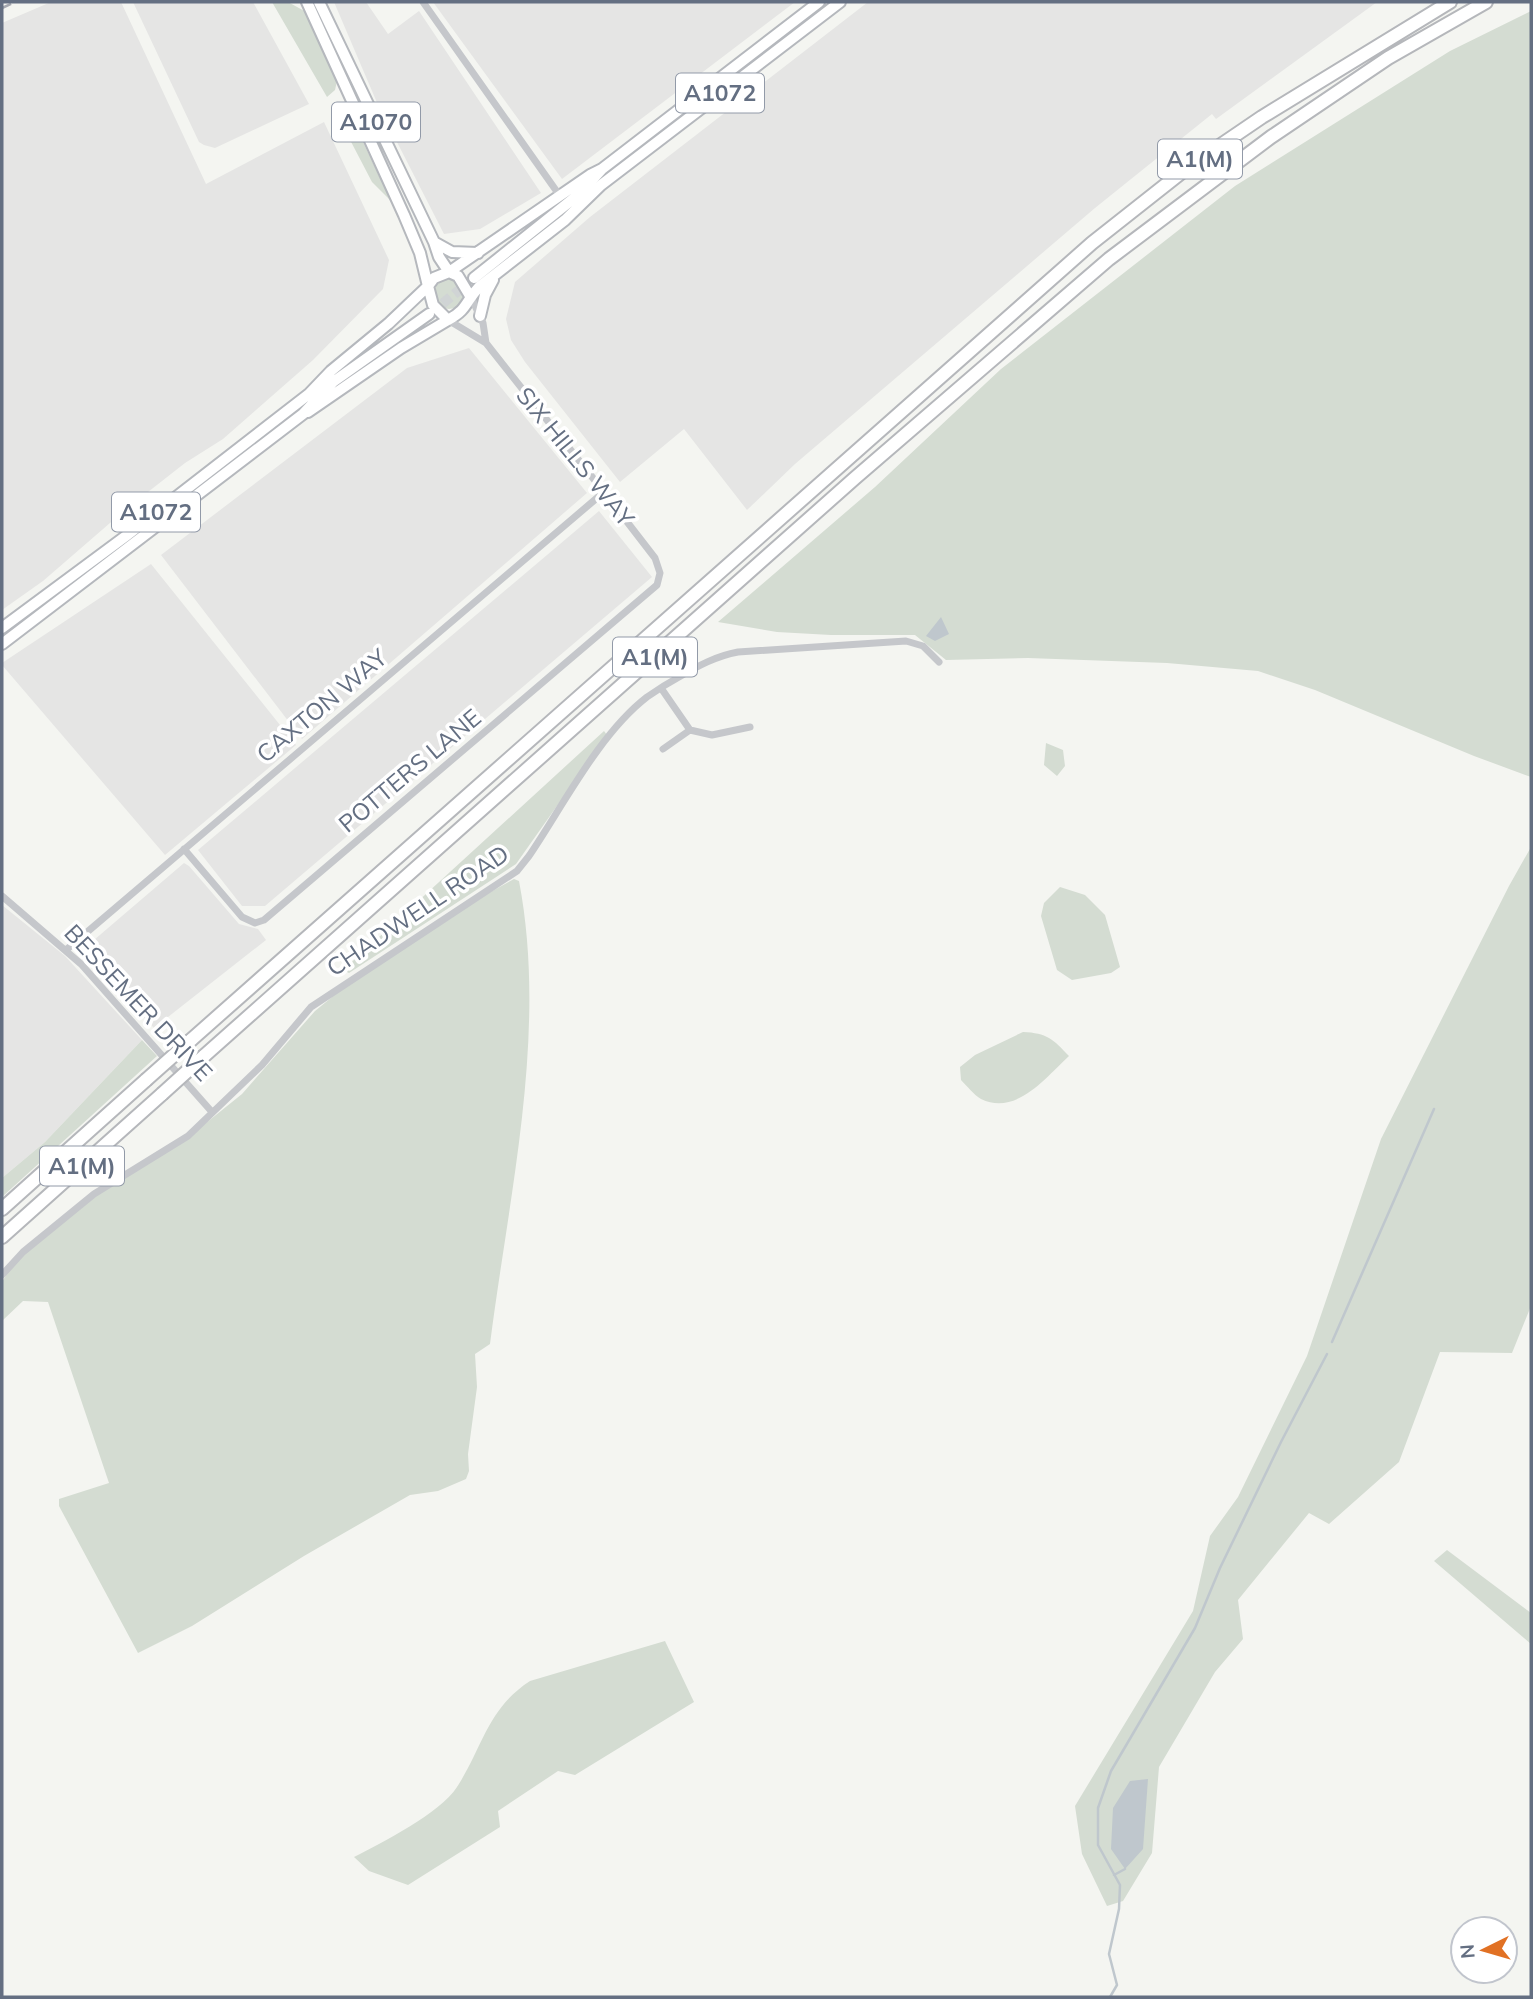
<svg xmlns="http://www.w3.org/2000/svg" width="1533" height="1999" font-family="Mulish,sans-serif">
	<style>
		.built { fill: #e5e5e4 }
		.green { fill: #d4dcd2 }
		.water { fill: #bfc7cd }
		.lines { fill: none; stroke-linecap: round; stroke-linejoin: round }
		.stream { stroke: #bfc7cd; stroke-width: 2.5 }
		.primary-tunnel { stroke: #d0d4d5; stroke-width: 10; stroke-dasharray: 10 5; stroke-linecap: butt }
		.primary-casing { stroke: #b5b8bd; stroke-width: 14 }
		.highway-casing { stroke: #b5b7bb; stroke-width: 16 }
		.street { stroke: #c5c7cb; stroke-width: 7 }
		.primary { stroke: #fff; stroke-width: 10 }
		.highway { stroke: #fff; stroke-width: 12 }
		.rail { stroke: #a5a8af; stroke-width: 2.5; stroke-dasharray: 10 5; stroke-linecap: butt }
		.highway-bridge-casing { stroke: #b5b7bb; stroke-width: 16; stroke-linecap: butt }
		.highway-bridge { stroke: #fff; stroke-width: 12 }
		.labels { text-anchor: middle; stroke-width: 7; stroke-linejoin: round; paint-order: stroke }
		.shield { fill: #fff; stroke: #929aa8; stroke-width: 2 }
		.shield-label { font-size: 23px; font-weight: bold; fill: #646f82 }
		.street-label { font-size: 24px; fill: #646f82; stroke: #fff }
	</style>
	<rect width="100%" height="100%" fill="#f4f5f1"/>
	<path class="built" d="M51,2H121L206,184L324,122L389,260L383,289L313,360L223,439L185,463L125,510L43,581L2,610V23Z
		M133,2H253L309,104L215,148L204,145L199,142Z
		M334,2H366L388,34L419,11L541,193L480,229L444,234L378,105Z
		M433,2H795L562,179Z
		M868,2H1377L1216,119L1212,114L1095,208L795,464L747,510L684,429L620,482L525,362L511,340L506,319L515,282L590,217Z
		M469,348L587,493L302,739L161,555L407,368Z
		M599,511L652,577L265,906H242L198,850Z
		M151,564L296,745L165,855L2,665V663Z
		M184,863L189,866L239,924L258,929L266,940L154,1028L94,964L87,946Z
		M2,905L65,956L142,1040L45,1142L2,1178Z"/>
	<path class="green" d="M272,2H288L308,13L337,81L335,90L327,97Z
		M1531,11V777L1474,756L1315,690L1258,671L1167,663L1028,658L946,660L915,635H831L777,632L718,622L875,487L1001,369L1235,186L1450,51Z
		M336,113L346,115L354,123L380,178L395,205L372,182Z
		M434 294a15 15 0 1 1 30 0a15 15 0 1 1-30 0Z
		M604,731L607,735L516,864L349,973L343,970Z
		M1046,743L1063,750L1065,766L1057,776L1044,765Z
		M1531,847V1306L1512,1353L1440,1352L1399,1462L1329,1524L1309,1513L1238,1600L1243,1639L1215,1672L1159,1767L1152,1853L1123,1901L1107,1906L1082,1854L1075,1806L1193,1611L1210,1536L1238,1497L1307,1356L1381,1139L1509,886Z
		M514,879L519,881C548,1032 509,1194 490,1344L475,1354L477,1387L468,1454L469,1471L466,1479L438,1491L410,1495L304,1556L192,1626L138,1653L59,1506V1499L109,1483L48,1302L23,1301L2,1321V1282L9,1270L53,1226L94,1196L201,1127L242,1094L315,1011L337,993L485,895Z
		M1060,887L1085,895L1105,915L1120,967L1111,973L1072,980L1057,970L1041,916L1044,903Z
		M1023,1032C1047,1033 1053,1039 1069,1056C1046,1077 1017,1116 981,1099C974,1095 967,1086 961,1080L960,1067L975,1055Z
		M142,1040L157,1056L2,1197V1178L45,1142Z
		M1447,1550L1531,1613V1644L1434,1561Z
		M665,1641L694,1702L575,1775L558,1771L498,1811L500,1827L408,1885L369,1871L354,1857C382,1843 440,1813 457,1787C483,1747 487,1709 530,1681Z"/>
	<path class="water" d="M941,617L949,634L935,641L926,636Z
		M1148,1779L1143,1849L1125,1869L1111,1849L1113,1808L1130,1781Z"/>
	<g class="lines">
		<path class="stream" d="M1332,1342L1434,1109
			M1114,1875L1125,1869
			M1110,1997L1117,1985L1109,1954L1119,1909L1120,1885L1098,1845V1808L1111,1771L1195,1628L1220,1568L1281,1442L1327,1354"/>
		<path class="primary-tunnel" d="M431,313L474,278"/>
		<defs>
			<path id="primary" d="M319,2L434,242L439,257L449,272L590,175L602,169
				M434,242L452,252L478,253
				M474,278L578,195L602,169L819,2
				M470,296L458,276L449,272L434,278L428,286L433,305L448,320C468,309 465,302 479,287L565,220L601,185L840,2
				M480,316L485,295L493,280
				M308,412L401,348L448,320
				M2,628L126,536L309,394L331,371L388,324L428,286L420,253L404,215L307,2
				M2,644L303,414L333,382L429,314"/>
			<path id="highway" d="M191,1040L1092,243L1187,168L1262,117L1450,2
				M204,1056L855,478L1109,259L1271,137L1388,58L1486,2
				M2,1209L146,1080
				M2,1237L162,1094"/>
		</defs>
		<use href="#primary" class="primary-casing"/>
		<use href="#highway" class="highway-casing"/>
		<path class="street" d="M423,2L560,196
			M471,297L483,323L486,343
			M661,688L690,730L712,735L750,727
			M663,749L690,730
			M184,849L242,917L255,923L264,920L657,585L660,573L655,558L604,492L486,343L448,320
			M2,896L81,964L212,1112
			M66,950L604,492
			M2,1275L23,1252L94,1194L188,1136L262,1065L311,1007L517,871L529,856C563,806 599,734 647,697C657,690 668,683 679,677C698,666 716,656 738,652L906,641L923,646L939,662"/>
		<use href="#primary" class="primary"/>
		<use href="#highway" class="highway"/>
		<path class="rail" d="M2,8L15,2"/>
		<defs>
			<path id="highway-bridge" d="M146,1080L191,1040
				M162,1094L204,1056"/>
		</defs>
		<use href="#highway-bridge" class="highway-bridge-casing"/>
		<use href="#highway-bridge" class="highway-bridge"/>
	</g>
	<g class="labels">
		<g class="shield">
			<rect x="676" y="73.5" width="88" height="39" rx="5"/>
			<rect x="332" y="102.5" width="88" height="39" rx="5"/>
			<rect x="1158" y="139.5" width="84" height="39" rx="5"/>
			<rect x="112" y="492.5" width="88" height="39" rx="5"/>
			<rect x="613" y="637.5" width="84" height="39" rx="5"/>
			<rect x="40" y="1146.5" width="84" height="39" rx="5"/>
		</g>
		<g class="shield-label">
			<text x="720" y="101">A1072</text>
			<text x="376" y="130">A1070</text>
			<text x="1200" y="167">A1(M)</text>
			<text x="156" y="520">A1072</text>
			<text x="655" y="665">A1(M)</text>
			<text x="82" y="1174">A1(M)</text>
		</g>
		<g class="street-label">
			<text transform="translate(575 457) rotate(51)" y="8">SIX HILLS WAY</text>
			<text transform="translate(322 706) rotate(-40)" y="8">CAXTON WAY</text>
			<text transform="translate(410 771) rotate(-40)" y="8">POTTERS LANE</text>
			<text transform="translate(418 911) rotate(-34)" y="8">CHADWELL ROAD</text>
			<text transform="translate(138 1003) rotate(47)" y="8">BESSEMER DRIVE</text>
		</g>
	</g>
	<rect width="1533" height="1999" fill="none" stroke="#646f82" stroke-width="7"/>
	<g transform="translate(1484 1950) rotate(265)"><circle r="33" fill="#ffffff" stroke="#c1c5cd" stroke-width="2"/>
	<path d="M0-5L12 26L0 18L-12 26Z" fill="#e17124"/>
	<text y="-10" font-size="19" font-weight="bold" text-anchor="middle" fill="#646f82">N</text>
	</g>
</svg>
